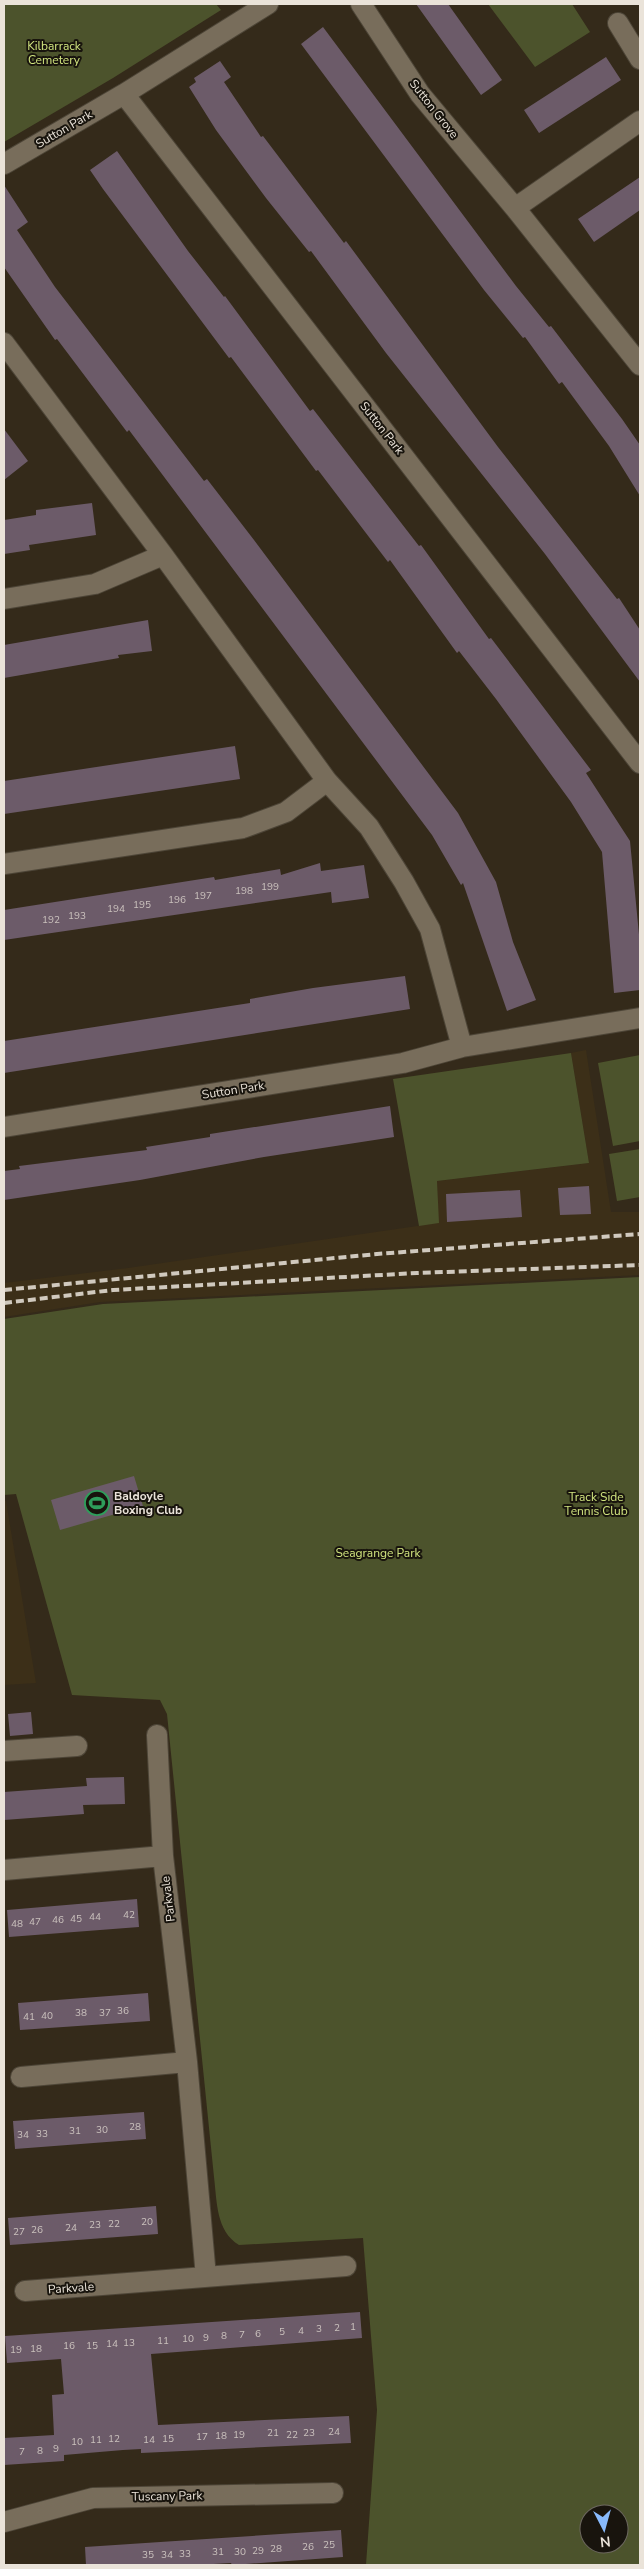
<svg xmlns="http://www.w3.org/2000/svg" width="644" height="2569" font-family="'Nunito Sans',sans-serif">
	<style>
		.built { fill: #3c2f18 }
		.green { fill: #4c532c; fill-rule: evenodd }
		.building { fill: #6c5b69 }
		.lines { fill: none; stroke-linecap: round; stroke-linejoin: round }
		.minor-casing { stroke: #4d4537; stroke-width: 22 }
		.minor { stroke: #786d5b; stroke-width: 20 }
		.rail { stroke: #d0c9be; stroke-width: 4; stroke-dasharray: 8 4; stroke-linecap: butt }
		.labels { text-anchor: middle; stroke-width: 4; stroke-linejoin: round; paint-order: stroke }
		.number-label { font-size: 10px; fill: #cac1bd }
		.park-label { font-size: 12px; fill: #d1e47f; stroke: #18140d }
		.street-label { font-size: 12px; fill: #eae3d9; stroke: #18140d }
		.poi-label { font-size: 12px; font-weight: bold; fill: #eae3d9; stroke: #18140d; text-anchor: start }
	</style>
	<rect width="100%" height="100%" fill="#342a1a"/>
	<path class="built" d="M586,1050L611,1212H640V1275L100,1302L4,1317V1283L128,1268L438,1223L437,1181L589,1163L571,1053Z
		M4,1501H6L36,1683L4,1685Z"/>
	<path class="green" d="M4,4H216L221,10L113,78L4,142Z
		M488,4H572L590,32L535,67Z
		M571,1053L589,1163L437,1181L439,1223L419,1226L393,1079Z
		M640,1055V1141L613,1146L598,1063Z
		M640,1149V1197L617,1201L609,1154Z
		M640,1277V2565H366L377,2410L363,2238L239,2245C216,2231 217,2202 214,2177L167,1714L160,1700L72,1695L16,1494L4,1495V1319L103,1304ZM589,2514H619V2544H589Z"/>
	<path class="building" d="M416,4H448L502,80L481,95Z
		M323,27L516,286L549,327L551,326L622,419L640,445V496L609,446L562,382L559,384L525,337L523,338L484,290L301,44Z
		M606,57L621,80L539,133L524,110Z
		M220,61L231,77L224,82L261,137L263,136L344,243L346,241L498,447L617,599L619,598L640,630V682L545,554L386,353L311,251L309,252L266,198L216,130L189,87L196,82L194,78Z
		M117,151L188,251L224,297L225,296L310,411L313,409L419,546L421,545L489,639L491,638L591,770L586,773L630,841L640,945V990L614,993L602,852L571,802L496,699L459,651L457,653L390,560L388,562L318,470L316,471L231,357L229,358L103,189L90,170Z
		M640,177V210L594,242L578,219Z
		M4,185L28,222L17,230L55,287L204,481L207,479L254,540L458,813L496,882L513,942L536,1000L507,1011L463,883L461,885L432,835L129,430L127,432L57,339L55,340L4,267Z
		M4,429L28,461L4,480Z
		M92,503L96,535L29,545L30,550L4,554V520L36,515V510Z
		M148,620L152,651L118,655L119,658L4,678V645Z
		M235,746L240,779L4,814V781Z
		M320,863L321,871L364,865L369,898L332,903L331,892L4,940V910L214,877L215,880L280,869L281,875Z
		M405,976L410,1009L4,1073V1041L250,1003V999L313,988Z
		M390,1106L394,1137L264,1157L140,1180L4,1200V1171L20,1169L19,1166L147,1150L146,1147L210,1137V1134Z
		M589,1186L591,1214L560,1215L558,1188Z
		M520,1190L522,1217L447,1222L446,1194Z
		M134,1476L143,1506L60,1530L51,1500Z
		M31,1712L33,1734L10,1736L8,1714Z
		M124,1777L125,1804L83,1805L84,1814L4,1820V1792L87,1786L86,1778Z
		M137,1899L139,1927L9,1937L7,1910Z
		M148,1993L150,2021L20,2030L18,2003Z
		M144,2112L146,2139L15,2149L13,2121Z
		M156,2206L158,2234L10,2245L8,2218Z
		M360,2312L362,2338L151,2354L158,2425L349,2416L351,2443L141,2453V2449L123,2450L64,2455V2461L4,2465V2438L54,2435L52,2395L64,2394L61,2359L7,2363L5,2336Z
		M341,2530L343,2557L232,2565L231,2563L196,2565H86L85,2547Z"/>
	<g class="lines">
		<defs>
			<path id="minor" d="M361,4L420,94L515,208L640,365
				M618,23L640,59
				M124,94L640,763
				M4,164L124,94L268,4
				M515,208L640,121
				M4,343L163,555L327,781L369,827L404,882L430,929L462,1047
				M4,599L95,584L163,555
				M4,864L243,828L286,812L327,781
				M4,1127L403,1063L462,1047L640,1018
				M157,1735L163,1856L187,2062L206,2277
				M4,1751L77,1746
				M4,1870L163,1856
				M21,2077L187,2062
				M25,2291L346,2266
				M4,2522L93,2498L333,2493"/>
		</defs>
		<use href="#minor" class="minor-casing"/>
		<use href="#minor" class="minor"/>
		<path class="rail" d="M4,1290L377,1254L640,1234
			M4,1303L113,1290L417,1273L640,1265"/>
	</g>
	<defs>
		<symbol id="stadium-ring" viewBox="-11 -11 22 22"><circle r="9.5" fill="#18140d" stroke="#2e9e5b" stroke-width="1.5"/><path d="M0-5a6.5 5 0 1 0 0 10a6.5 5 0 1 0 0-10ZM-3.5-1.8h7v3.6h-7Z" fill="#2e9e5b"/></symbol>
	</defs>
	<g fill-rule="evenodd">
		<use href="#stadium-ring" x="83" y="1489" width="28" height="28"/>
	</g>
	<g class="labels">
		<g class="number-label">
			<text x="270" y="890">199</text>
			<text x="244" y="894">198</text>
			<text x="203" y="899">197</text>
			<text x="177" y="903">196</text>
			<text x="142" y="908">195</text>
			<text x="116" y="912">194</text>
			<text x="77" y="919">193</text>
			<text x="51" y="923">192</text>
			<text x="129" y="1918">42</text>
			<text x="95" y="1920">44</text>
			<text x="76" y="1922">45</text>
			<text x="58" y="1923">46</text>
			<text x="35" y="1925">47</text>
			<text x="17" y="1927">48</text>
			<text x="123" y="2014">36</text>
			<text x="81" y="2016">38</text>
			<text x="105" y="2016">37</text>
			<text x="47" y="2019">40</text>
			<text x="29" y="2020">41</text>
			<text x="135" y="2130">28</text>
			<text x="102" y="2133">30</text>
			<text x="75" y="2134">31</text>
			<text x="42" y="2137">33</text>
			<text x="23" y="2138">34</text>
			<text x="147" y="2225">20</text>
			<text x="114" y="2227">22</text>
			<text x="95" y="2228">23</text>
			<text x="71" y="2231">24</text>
			<text x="37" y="2233">26</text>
			<text x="19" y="2235">27</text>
			<text x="353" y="2330">1</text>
			<text x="337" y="2331">2</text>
			<text x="319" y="2332">3</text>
			<text x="301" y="2334">4</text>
			<text x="282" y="2335">5</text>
			<text x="258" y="2337">6</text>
			<text x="242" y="2338">7</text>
			<text x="224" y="2339">8</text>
			<text x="206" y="2341">9</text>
			<text x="188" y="2342">10</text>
			<text x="163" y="2344">11</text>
			<text x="129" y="2346">13</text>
			<text x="112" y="2347">14</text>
			<text x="69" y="2349">16</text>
			<text x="92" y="2349">15</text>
			<text x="36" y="2352">18</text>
			<text x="16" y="2353">19</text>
			<text x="334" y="2435">24</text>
			<text x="273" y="2436">21</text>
			<text x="309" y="2436">23</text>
			<text x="239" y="2438">19</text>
			<text x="292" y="2438">22</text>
			<text x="221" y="2439">18</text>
			<text x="202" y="2440">17</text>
			<text x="114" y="2442">12</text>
			<text x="168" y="2442">15</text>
			<text x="96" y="2443">11</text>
			<text x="149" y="2443">14</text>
			<text x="77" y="2445">10</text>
			<text x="56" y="2452">9</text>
			<text x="40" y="2454">8</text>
			<text x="22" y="2455">7</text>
			<text x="329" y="2548">25</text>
			<text x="308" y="2550">26</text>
			<text x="276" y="2552">28</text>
			<text x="258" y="2554">29</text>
			<text x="218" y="2555">31</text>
			<text x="240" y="2555">30</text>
			<text x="185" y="2557">33</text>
			<text x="148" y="2558">35</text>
			<text x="167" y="2558">34</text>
		</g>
		<g class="park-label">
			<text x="54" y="50">Kilbarrack<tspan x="54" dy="14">Cemetery</tspan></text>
			<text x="596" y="1501">Track Side<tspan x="596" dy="14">Tennis Club</tspan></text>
			<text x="378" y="1557">Seagrange Park</text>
		</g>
		<g class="street-label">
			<text transform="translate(434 109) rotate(52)" y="4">Sutton Grove</text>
			<text transform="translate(64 129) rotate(-30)" y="4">Sutton Park</text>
			<text transform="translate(382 428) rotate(52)" y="4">Sutton Park</text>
			<text transform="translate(233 1090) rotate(-9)" y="4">Sutton Park</text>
			<text transform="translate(168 1899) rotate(-97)" y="4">Parkvale</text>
			<text transform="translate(71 2288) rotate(-4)" y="4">Parkvale</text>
			<text transform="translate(167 2496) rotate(-1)" y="4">Tuscany Park</text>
		</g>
		<g class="poi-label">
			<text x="114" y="1500">Baldoyle<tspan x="114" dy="14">Boxing Club</tspan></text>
		</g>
	</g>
	<rect width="644" height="2569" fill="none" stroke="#eae3d9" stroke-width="10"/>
	<g transform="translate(604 2529) rotate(174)"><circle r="24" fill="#18140d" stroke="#6c675f"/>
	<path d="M0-4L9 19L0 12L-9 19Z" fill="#88bafc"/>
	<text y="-8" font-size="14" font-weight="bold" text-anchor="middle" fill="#eae3d9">N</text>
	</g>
</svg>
